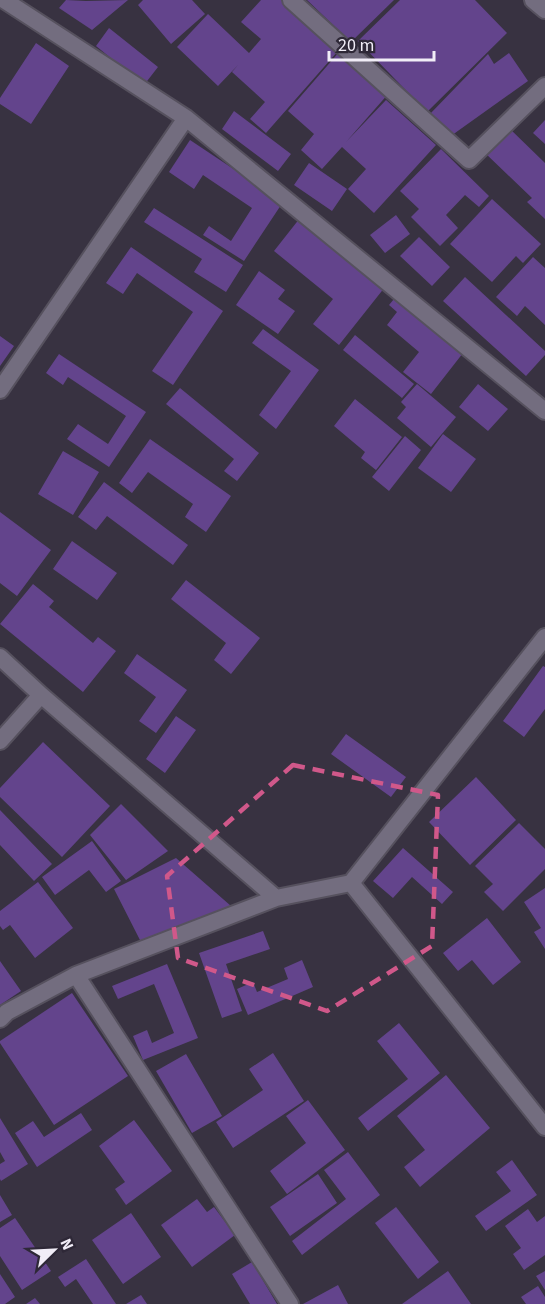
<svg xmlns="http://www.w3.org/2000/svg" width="545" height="1304" font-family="'Source Sans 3',sans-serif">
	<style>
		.building { fill: #63448c }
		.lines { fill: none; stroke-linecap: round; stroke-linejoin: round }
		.minor-casing { stroke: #56515e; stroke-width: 20 }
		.minor { stroke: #736d7f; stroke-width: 16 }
		.marked { fill: none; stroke: #d0588a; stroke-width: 4.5; stroke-dasharray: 12 8; stroke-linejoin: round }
	</style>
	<rect width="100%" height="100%" fill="#383241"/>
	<path class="building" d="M66,0L86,1L128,0L92,30L59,8Z
		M143,0H192L205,14L171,44L138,5Z
		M261,0H281L338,51L266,133L250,119L265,102L232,72L238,65L218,86L177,47L208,14L249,53L261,39L241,22Z
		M307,0H394L351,42Z
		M400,0H475L507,33L427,112L358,41Z
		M109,28L158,67L144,85L96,46Z
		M36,43L69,66L31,124L0,104V98Z
		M340,51L389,93L346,142L386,100L436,145L374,213L348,189L366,169L342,147L322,169L301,150L314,134L288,111Z
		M509,53L528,81L448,138L429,115L488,54L494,64Z
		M234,111L291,154L278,171L222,129Z
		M545,120V144L533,133Z
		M508,127L545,163V219L527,202L532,198L484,152Z
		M190,140L283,202L244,261L203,235L209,226L231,241L252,208L203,175L194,189L169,172Z
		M441,149L489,196L479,207L465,195L446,215L458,228L440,246L411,217L419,209L400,191Z
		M309,163L347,189L332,211L294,185Z
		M492,199L541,244L523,263L516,256L492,282L450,244Z
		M154,208L243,265L226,292L194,272L202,259L144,222Z
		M396,215L410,234L385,253L370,235Z
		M300,218L385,287L339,345L313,324L333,299L274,251Z
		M419,237L450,267L432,286L400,256Z
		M131,247L223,311L173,385L152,371L193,312L137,273L123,294L106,283Z
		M533,257L545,268V325L525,306L517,316L496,297Z
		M259,271L285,290L278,299L295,311L278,334L236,305Z
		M465,277L545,351V355L526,376L443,301Z
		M394,299L463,353L431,394L403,372L419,352L387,325L397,312L389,305Z
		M263,329L319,370L276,429L259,415L291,371L252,343Z
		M355,335L414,384L402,398L343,350Z
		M0,336L14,346L0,366Z
		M59,354L146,412L109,467L67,439L78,424L108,444L126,416L68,377L63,385L46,373Z
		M417,384L456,417L431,447L397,418L406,407L401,402Z
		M478,384L508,409L488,431L459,407Z
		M180,388L259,453L237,481L224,471L234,459L166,404Z
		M355,399L402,437L376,470L361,458L365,452L334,426Z
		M443,434L476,459L451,492L418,468Z
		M405,436L421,450L389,491L372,477Z
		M150,439L231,496L206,532L185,517L193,504L148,472L132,493L119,483Z
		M63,451L99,472L73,515L38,494Z
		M104,482L188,545L173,565L107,516L96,530L78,517Z
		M0,512L51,550L17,596L0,583Z
		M72,541L117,573L97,600L53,569Z
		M186,580L260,638L231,674L214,660L226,643L171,599Z
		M33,584L54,601L49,607L93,643L98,637L116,651L83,692L0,624Z
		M137,654L187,690L156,733L139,721L156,697L124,673Z
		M543,666L545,667V709L524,737L503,721Z
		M176,716L196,730L165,773L146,759Z
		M346,734L406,777L391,797L331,754Z
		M43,742L110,806L62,857L0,797V788Z
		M476,777L516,820L470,865L429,822Z
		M121,804L168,851L126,880L90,835Z
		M0,810L52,864L34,881L0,845Z
		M519,823L545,849V869L503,911L484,892L493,884L475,866Z
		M92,841L121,881L106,892L89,870L55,895L42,877Z
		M403,848L453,892L442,904L412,877L393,898L373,881Z
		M176,858L231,906L142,944L114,889Z
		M38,882L73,928L35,958L10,925L3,930L0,926V911Z
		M545,888V949L534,932L541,928L524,902Z
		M487,918L521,962L493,985L472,960L458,971L443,953Z
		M263,931L270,949L226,964L242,1011L222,1018L199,953Z
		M302,960L313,987L248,1015L237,989L253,982L257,992L288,979L284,968Z
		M0,961L21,991L0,1005Z
		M167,964L198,1038L143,1060L133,1036L147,1030L152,1043L174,1033L154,984L118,999L112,986Z
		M72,993L128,1076L54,1125L0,1043V1041Z
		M399,1023L440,1073L368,1131L358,1118L408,1079L377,1041Z
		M273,1053L304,1101L233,1148L216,1122L263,1090L249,1069Z
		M186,1054L222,1116L192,1133L156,1071Z
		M446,1075L490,1128L420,1187L404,1167L425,1150L397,1116Z
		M308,1100L345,1150L287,1194L270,1171L306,1143L286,1116Z
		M81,1113L92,1130L37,1167L15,1133L33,1121L44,1137Z
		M0,1118L28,1164L1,1181L0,1179V1164L5,1161L0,1152Z
		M134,1120L172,1171L126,1205L115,1189L125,1182L99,1146Z
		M348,1152L380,1195L302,1255L292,1241L346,1199L324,1170Z
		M512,1160L537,1195L486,1231L475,1216L511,1191L496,1172Z
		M318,1174L337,1203L290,1236L270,1207Z
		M0,1195L12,1215L0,1222Z
		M197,1199L207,1212L214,1207L235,1235L192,1267L161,1225Z
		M396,1207L439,1262L418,1279L375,1223Z
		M528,1209L537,1222L545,1216V1255L524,1270L513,1254L521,1248L505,1226Z
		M131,1213L161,1257L123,1284L92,1240Z
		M15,1218L51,1271L22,1290L0,1256V1228Z
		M86,1259L116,1304H93L76,1279L65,1287L58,1277Z
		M252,1262L277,1304H250L232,1274Z
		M448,1271L471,1304H402Z
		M545,1271V1290L536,1276Z
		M0,1274L15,1297L5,1304H0Z
		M338,1285L348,1304H303Z
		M538,1286L545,1297V1304H526L521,1297Z
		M141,1295L147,1304H126Z
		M35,1298L40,1304H26Z"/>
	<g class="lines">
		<defs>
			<path id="minor" d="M4,0L186,118L545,411
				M291,0L469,160L545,86
				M533,0L545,10
				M0,390L186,118
				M0,657L41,695L276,898L351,883L545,1127
				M0,741L41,695
				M351,883L545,637
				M76,975L290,1304
				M0,1019L7,1012L76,975L276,898"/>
		</defs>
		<use href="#minor" class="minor-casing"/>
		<use href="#minor" class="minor"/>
	</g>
	<path class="marked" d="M293,765L438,795L432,946L327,1011L178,958L167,876Z"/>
	<g transform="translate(54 1250) rotate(66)" stroke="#2e2837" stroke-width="4.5" paint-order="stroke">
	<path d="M0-4.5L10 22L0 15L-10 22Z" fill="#f1edf7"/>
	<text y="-9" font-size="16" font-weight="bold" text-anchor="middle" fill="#f1edf7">N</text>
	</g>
	<path d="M329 51v9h105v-9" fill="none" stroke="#f1edf7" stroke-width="3"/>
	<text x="338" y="51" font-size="18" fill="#f1edf7" stroke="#2e2837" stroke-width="4.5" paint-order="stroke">20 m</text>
</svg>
